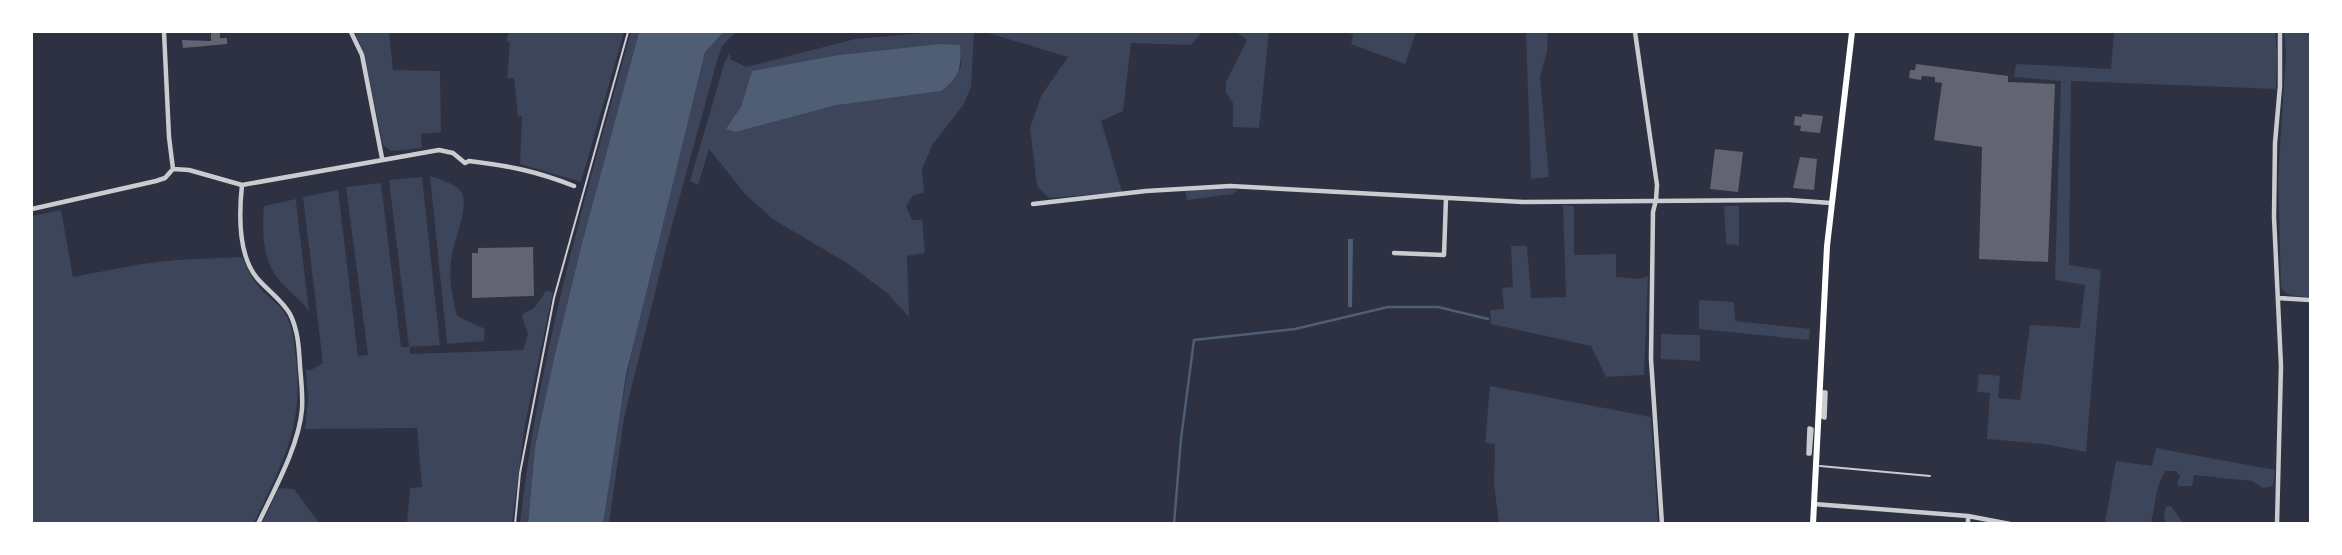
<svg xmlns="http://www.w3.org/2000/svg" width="2342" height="555" font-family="'Alegreya Sans',sans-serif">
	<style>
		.green { fill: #3c4559; fill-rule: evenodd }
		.water { fill: #4f5d75 }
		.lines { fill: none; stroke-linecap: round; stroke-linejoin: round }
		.stream { stroke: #4f5d75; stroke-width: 2.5 }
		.building { fill: #626471 }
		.service { stroke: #caccd0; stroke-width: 2 }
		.pedestrian { stroke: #caccd0; stroke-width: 3.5 }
		.minor { stroke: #caccd0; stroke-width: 4.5 }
		.secondary { stroke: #fff; stroke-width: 6 }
	</style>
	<rect width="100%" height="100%" fill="#2d3142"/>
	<path class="green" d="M355,32H389L393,70L440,71L441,132L421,134L422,148L391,151L383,145L364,54Z
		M509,32H624L581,182L520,164L522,116H518L514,78H507L510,43L506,40Z
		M631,32H639L582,243L554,358L535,447L528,523L520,524C538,355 586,194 631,32Z
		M724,32H736L722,46L717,61L669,236L624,418L609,523L603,524C622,363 666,208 705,52Z
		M936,32H974L971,87L964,104L933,144L922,169L924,193L913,195L906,206L912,220H922L925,253L907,256L909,317L887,293L847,263L774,220L746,195L709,149L698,185L690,181L724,64L730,52V59L746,67L855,39ZM960,45L961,68L837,105L736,132L752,71Z
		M985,32H1202L1191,45L1131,43L1123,111L1101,121L1122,192L1049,198L1037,186L1030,128L1041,96L1068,57Z
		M1236,32H1269L1259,128L1233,127V103L1226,93V82L1247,40Z
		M1337,32H1416L1405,64L1351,44L1353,34Z
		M1526,32H1548L1547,52L1540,77L1549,177L1531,179Z
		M2114,32H2275L2277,53L2276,89L2071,81L2069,265L2101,270L2086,452L2044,444L1987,439L1990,393L1977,392L1979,374L2000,376L1998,398L2020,400L2030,325L2080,328L2085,285L2055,280L2061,81L2014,77L2016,64L2111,69Z
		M2284,32H2310V297C2299,296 2286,298 2281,286L2278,178L2286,54Z
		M430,176C438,179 454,183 460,190C471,202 454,241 452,255C448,275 452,296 457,316L485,329L484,341L447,344Z
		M422,177L440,345L410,347V354L523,350L528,334L522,317L524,313L534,308L546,291L553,292L525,424L512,523H407L410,488L422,487L417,428L305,429L308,399L306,370H311L323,363L303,197L338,190L358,356L368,355L346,187L381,183L401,347H409L389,180Z
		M1219,188L1238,190L1232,194L1187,200L1185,191Z
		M296,199L297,211L309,312C300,298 289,292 279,280C262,259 262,232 264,206Z
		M1563,205L1574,206V255L1616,254V277L1640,279L1648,276L1644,375L1606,377L1591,346L1491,324L1490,310L1504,309L1502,288L1513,287L1511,246H1527L1531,298L1566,297Z
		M1724,206H1739V245L1726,244Z
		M61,210L73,277L141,264L176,260L242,257C248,271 254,283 265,293C273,301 282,307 287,317C294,330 294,345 296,359C304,428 282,463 254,523H32V216Z
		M1699,300L1734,302L1735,321L1810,329L1809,340L1699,329Z
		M1661,334L1700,335V361L1661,359Z
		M1490,386L1651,417L1658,523H1499L1494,484L1495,444L1485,443Z
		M2156,448L2275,470L2273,486L2263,488L2252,481L2194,475L2192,486H2179L2177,484L2180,476L2176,471H2166C2156,482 2155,508 2151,523H2105L2116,461L2152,466Z
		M279,488L294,489L319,523H262Z
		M2171,506L2183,523H2165L2164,514L2166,507Z"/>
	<path class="water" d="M639,32H724L705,52L626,375L603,523H528L535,447L554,358L582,243Z
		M941,44L960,45C962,66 959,79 941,91L837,105L736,132L726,129L741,107L752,71L839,55Z
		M1348,239H1353L1352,307H1348Z"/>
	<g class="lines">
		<path class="stream" d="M1174,524L1181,439L1194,340L1295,329L1388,307H1438L1488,319"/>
	</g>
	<path class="building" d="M211,32H220V38H227V44L183,48L182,40L211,41Z
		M1916,64L2008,76V82L2055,84L2048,262L1979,259L1982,147L1934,140L1942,83L1935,82V77L1922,76L1921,80L1909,78L1910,70H1915Z
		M1802,114L1823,116L1820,133L1800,131L1801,126L1794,125L1795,116L1802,117Z
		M1715,149L1743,152L1738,192L1710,189Z
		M1800,157L1817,159L1814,190L1793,188Z
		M533,247L534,296L472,298V253H478V248Z"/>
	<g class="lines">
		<path class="service" d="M1820,466L1930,476
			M515,524L520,473L554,298L628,32"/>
		<path class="pedestrian" d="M1823,392H1826L1825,418L1822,417Z
			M1809,428L1812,429L1810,454H1808Z"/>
		<path class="minor" d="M164,32L169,137L173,169
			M351,32L362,55L382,158
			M1635,32L1657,185L1656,200L1653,212L1651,359L1662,524
			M242,185C239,213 238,255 257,278C267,290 282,300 290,314C298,330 299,348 300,366C301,380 303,394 302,409C299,446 274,490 258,524
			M1033,204L1146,191L1230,186L1523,202L1789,200L1831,203
			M32,209L156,181L165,178L173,169L189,170L242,185L439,150L453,153L465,163L469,161C510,166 536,171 574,186
			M1394,253L1444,255L1446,198
			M2278,298L2310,300
			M1814,504L1968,516L2010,524
			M1968,524V516
			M2277,524L2281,366L2274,217L2275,143L2280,86V32"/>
		<path class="secondary" d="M1813,524L1827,246L1852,32"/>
	</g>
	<rect width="2342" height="555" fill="none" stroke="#ffffff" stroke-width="66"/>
</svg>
